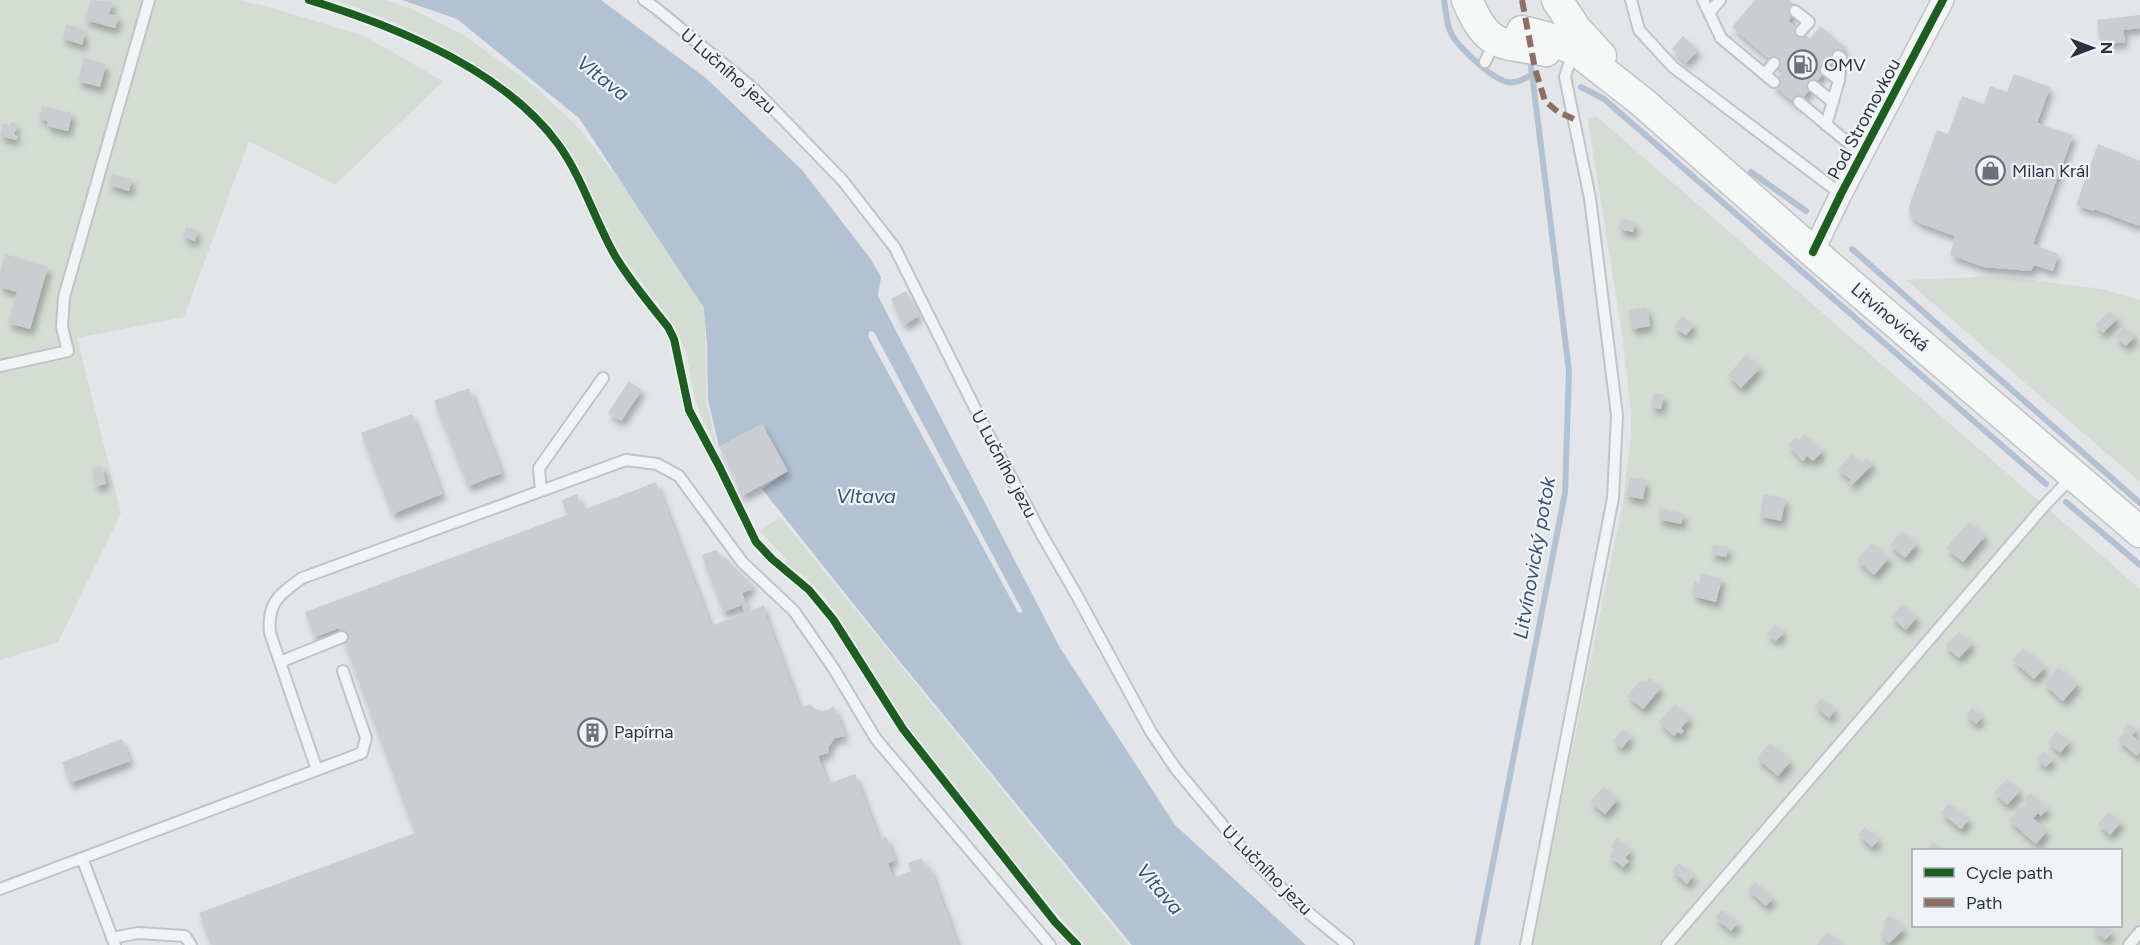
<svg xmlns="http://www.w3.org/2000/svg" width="2140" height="945" font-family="Figtree,sans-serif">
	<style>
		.green { fill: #d4dcd4; fill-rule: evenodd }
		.water { fill: #b2c2d3; fill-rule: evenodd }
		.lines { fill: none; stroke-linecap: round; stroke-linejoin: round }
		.stream { stroke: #b2c2d3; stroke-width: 6 }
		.building { fill: #cccdd0; filter: url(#shadow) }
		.lane-casing { stroke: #c1c3c6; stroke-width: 14 }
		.street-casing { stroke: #c1c3c6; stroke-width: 24 }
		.secondary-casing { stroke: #c1c3c6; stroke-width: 33 }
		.lane { stroke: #f2f3f5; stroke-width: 10 }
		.street { stroke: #f2f3f5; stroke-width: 21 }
		.secondary { stroke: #f6f7f7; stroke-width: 30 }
		.quiet { stroke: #8d6e63; stroke-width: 6; stroke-dasharray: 12 6; stroke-linecap: butt }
		.cycleway-casing { stroke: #f1f4f7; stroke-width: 11 }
		.cycleway { stroke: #1b5e20; stroke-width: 8 }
		.labels { text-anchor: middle; stroke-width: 4.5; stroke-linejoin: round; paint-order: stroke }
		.poi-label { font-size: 18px; fill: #2a3342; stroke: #f1f4f7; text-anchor: start }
		.street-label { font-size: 18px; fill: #2a3342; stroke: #f1f4f7 }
		.water-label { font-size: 20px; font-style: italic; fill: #345276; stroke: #f1f4f7 }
	</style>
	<defs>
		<filter id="shadow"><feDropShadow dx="3.5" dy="6" stdDeviation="3" flood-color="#0004"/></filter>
	</defs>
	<rect width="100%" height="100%" fill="#e3e5e8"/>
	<path class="green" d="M0,0H237L266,6L364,36L443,81L335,185L249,141L184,317L77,338L121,513L58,642L0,660Z
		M337,0H386L410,8L465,36L534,86L580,129L668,245L705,306L706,400L717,448C710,432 699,415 695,398C690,378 690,360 681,341C665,308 641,284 621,254C598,220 589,179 565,145C514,75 416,29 337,0Z
		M1596,116L2140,589V945H1532L1623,502L1631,434V414L1622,334L1588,120ZM1914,850H2120V926H1914Z
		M2000,276L2102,289L2140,300V482L1906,280Z
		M780,517L1128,945H1085C1018,871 954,793 897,711C869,670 848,623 815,586C807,577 795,571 786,563L787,560L760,531Z"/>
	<path class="water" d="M402,0H601L707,79L802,170L870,258L881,277L878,296L1059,646L1175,825L1306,945H1132L883,641L762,489L787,471L762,424L719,447L708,400L707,345L704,308L579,118L457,19ZM870,331L874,332L1022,610V613L1018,612L868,336Z"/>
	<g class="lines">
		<path class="stream" d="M1444,0C1446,10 1446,24 1451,33C1458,47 1493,80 1508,82C1519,84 1525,77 1534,74
			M1581,87L1604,99L2046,484
			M1747,177L1751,172L1806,211
			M1852,249L2140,503
			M2066,502L2140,565
			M1477,945L1565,493L1569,371L1531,66"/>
	</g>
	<path class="building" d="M91,0L113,2L109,14L119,16L115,28L85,20Z
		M1755,0H1789L1798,8L1788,21L1810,39L1820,26L1845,47L1797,105L1772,84L1783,71L1732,27Z
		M2140,15V28L2123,30L2125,42L2100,45L2097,20Z
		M67,24L82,29L81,33L85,34L82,45L62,38Z
		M1683,36L1698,50L1686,63L1672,49Z
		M84,58L106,64L100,87L78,81Z
		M2014,74L2050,87L2037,123L2073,135L2033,244L2058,254L2053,271L2034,265L2031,271L1984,267L1953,256L1950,255L1955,236L1919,223L1910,215L1909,206L1937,130L1948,134L1962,96L1984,104L1990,86L2007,92Z
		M42,106L72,113L68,131L47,126L48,121L39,118Z
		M11,122L17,124L14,135L18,136L16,140L0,136L3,123L10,125Z
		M2098,144L2140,161V226L2094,209V211L2076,205Z
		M112,174L132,179L129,191L109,185Z
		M1621,219L1635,222L1633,232L1619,229Z
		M186,227L198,230L195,241L183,237Z
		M5,254L48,267L30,329L8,323L17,292L0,287V273Z
		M906,291L919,316L904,325L891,299Z
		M1647,307L1650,326L1632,329L1629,310Z
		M2110,311L2117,319L2103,333L2095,325Z
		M1682,316L1694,325L1686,335L1674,327Z
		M2124,327L2135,336L2126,346L2115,337Z
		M1746,355L1760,368L1741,388L1728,375Z
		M629,381L642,390L621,421L608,413Z
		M469,388L502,473L468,486L434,401Z
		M1654,393L1664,395L1661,409L1651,407Z
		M412,414L442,494L392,514L361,433Z
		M762,424L788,471L742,496L734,480L737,479L719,447Z
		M1804,434L1823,451L1813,461L1807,456L1803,461L1788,445L1795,437L1799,440Z
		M1851,454L1862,463L1866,458L1873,464L1851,486L1848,483L1851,480L1838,469Z
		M102,466L106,484L96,486L92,468Z
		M1630,477L1646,480L1643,499L1626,496Z
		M656,482L711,626L745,613L742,605L723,612L702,555L716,550L749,581L752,589L742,593L749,612L764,605L766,610L764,611L800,708L810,704L815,709L822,711L828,710L834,706L845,736L835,738L829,746L828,753L818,756L828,784L855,774L879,839L886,836L895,860L888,863L893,878L911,871L908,863L922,858L926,867L929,866L958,945H211L199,913L415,833L339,628L315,637L305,612L567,515L562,500L577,494L583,510Z
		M1764,494L1786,499L1781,521L1760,516Z
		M1660,508L1684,514L1681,524L1658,519Z
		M1969,522L1985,536L1963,562L1946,548Z
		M1902,531L1917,544L1905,558L1890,545Z
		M1872,543L1889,558L1874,575L1857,560Z
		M1713,544L1729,547L1726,557L1711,554Z
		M1701,574L1722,578L1716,602L1696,597V595L1692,594L1694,582L1699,583Z
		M1902,604L1917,617L1906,630L1891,617Z
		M1775,624L1784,632L1776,641L1767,634Z
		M1959,632L1972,644L1959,658L1945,646Z
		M2023,648L2045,667L2034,679L2012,660Z
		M2058,667L2078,684L2063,701L2044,684Z
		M1650,678L1661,688L1643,709L1627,696L1642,679L1646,682Z
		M1822,698L1835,710L1829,718L1815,706Z
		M1675,704L1690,718L1681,728L1684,731L1681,734L1678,732L1674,736L1659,722Z
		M1972,707L1982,717L1976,724L1966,715Z
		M2128,723L2136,730L2132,735L2140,743V752L2137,756L2118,740L2125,731L2123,729Z
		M1623,729L1631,737L1622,748L1613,741Z
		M2057,731L2069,742L2060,753L2048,742Z
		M122,739L130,761L70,783L62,762Z
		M1770,743L1791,761L1778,776L1757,758Z
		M2043,751L2053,759L2046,767L2036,759Z
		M2007,779L2020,791L2007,805L1994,792Z
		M1603,787L1618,799L1605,814L1590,802Z
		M2030,793L2048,809L2041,816L2038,813L2033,818L2047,831L2036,844L2009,820L2019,808L2026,806L2028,803L2024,800Z
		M1948,803L1969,819L1961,829L1941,813Z
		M2109,812L2121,822L2110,835L2098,824Z
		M1865,827L1879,840L1872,847L1858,835Z
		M1617,838L1631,851L1625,858L1629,861L1623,867L1609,856L1615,849L1611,846Z
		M1933,842L1944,850H1927Z
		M1679,863L1693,876L1687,884L1672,871Z
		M1755,882L1773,898L1766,906L1748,890Z
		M1722,910L1738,923L1731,931L1715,918Z
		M1890,915L1904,929L1889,943L1880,934L1886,928L1883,923Z
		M2096,926H2104L2112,932L2105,940L2093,929Z
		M1827,932L1843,945H1817Z"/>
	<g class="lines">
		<defs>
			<path id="lane" d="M644,0L657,9L755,90L843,181L895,248L987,432L1042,535L1076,594L1151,732L1176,769L1240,846L1294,901L1348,945
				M1631,0L1639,30L1673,67L1841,194
				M1703,0L1721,38L1774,82
				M1795,11L1809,22L1801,31
				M1709,13L1720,0
				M1485,62L1495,41
				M1826,70L1839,80
				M1765,74L1774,63
				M1813,86L1833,102
				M1799,102L1863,155
				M1826,125L1839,80L1841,58L1838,56
				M0,366L68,351L62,327L64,297L149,0
				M541,491L539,468L603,378
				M280,662L342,637
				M317,770L270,633C267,602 279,595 302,578L626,460L657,464L679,476L742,562L794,611L834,669L876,739L1050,945
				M82,858L115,945
				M0,889L362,753L366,738L343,671
				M112,938L138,933L185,936L191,945
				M1526,945L1613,498L1617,415L1590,198L1565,77L1570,61
				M1667,945L2044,506L2072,477
				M2129,945L2140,932"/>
			<path id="street" d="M1813,252L1841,194L1943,0"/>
			<path id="secondary" d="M1467,0C1488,49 1499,42 1546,51
				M1557,0L1576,29L1601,56
				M1522,31L1546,37L1577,51L1641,101L1813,252L2140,532"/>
		</defs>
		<use href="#lane" class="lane-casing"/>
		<use href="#street" class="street-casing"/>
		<use href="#secondary" class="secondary-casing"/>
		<use href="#lane" class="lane"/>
		<use href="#street" class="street"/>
		<use href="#secondary" class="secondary"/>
		<path class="quiet" d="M1522,0L1535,69L1545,101L1558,112L1574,119"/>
		<defs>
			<path id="cycleway" d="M309,0C395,26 503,69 558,144C582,177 594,218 614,254C629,280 650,304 668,327L674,339L689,410L719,466L756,542L772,559L809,590L833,619L903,729L1055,922L1077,945
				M1813,252L1841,194L1943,0"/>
		</defs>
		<use href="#cycleway" class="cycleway-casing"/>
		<use href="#cycleway" class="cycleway"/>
	</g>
	<defs>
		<symbol id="fuel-ring" viewBox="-11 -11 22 22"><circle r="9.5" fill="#f1f4f7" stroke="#6b717c" stroke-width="1.5"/><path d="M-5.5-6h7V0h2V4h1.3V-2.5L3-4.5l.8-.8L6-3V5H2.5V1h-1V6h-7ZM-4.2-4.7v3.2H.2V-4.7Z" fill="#6b717c"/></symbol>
		<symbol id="shop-ring" viewBox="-11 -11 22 22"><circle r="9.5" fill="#f1f4f7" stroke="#6b717c" stroke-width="1.5"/><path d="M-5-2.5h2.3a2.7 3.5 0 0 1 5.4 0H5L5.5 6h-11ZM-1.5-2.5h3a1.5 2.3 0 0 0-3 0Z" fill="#6b717c"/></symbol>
		<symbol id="building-ring" viewBox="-11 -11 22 22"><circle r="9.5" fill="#f1f4f7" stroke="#6b717c" stroke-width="1.5"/><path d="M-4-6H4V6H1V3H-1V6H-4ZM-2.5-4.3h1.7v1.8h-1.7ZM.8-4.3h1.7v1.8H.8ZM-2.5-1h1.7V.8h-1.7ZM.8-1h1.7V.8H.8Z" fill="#6b717c"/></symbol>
	</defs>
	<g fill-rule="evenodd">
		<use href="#fuel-ring" x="1786" y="48" width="33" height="33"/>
		<use href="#shop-ring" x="1974" y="154" width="33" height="33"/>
		<use href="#building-ring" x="576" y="716" width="33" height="33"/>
	</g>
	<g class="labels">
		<g class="poi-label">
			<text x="1824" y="71">OMV</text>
			<text x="2012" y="177">Milan Král</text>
			<text x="614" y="738">Papírna</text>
		</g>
		<g class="street-label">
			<text transform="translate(728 71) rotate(41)" y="6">U Lučního jezu</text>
			<text transform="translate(1864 119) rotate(-62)" y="6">Pod Stromovkou</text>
			<text transform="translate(1890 317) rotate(40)" y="6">Litvínovická</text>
			<text transform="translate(1004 464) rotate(62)" y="6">U Lučního jezu</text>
			<text transform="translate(1267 870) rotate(45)" y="6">U Lučního jezu</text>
		</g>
		<g class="water-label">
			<text transform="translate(603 78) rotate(38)" y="7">Vltava</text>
			<text x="866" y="503">Vltava</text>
			<text transform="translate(1534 558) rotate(-80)" y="7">Litvínovický potok</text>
			<text transform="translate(1160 889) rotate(49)" y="7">Vltava</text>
		</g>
	</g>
	<rect x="1912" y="849" width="210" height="78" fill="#f1f4f7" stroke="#a1a7af" stroke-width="1.5"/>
	<rect x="1924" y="868" width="30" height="9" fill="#1b5e20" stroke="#a1a7af" stroke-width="1.5"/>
	<text x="1966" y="879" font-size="18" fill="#2a3342">Cycle path</text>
	<rect x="1924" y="898" width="30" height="9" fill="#8d6e63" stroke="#a1a7af" stroke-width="1.5"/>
	<text x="1966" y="909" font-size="18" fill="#2a3342">Path</text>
	<g transform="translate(2092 48) rotate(90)" stroke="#f1f4f7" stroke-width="4.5" paint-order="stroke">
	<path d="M0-4.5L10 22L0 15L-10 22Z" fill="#2a3342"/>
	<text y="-9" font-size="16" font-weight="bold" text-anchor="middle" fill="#2a3342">N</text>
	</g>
</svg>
